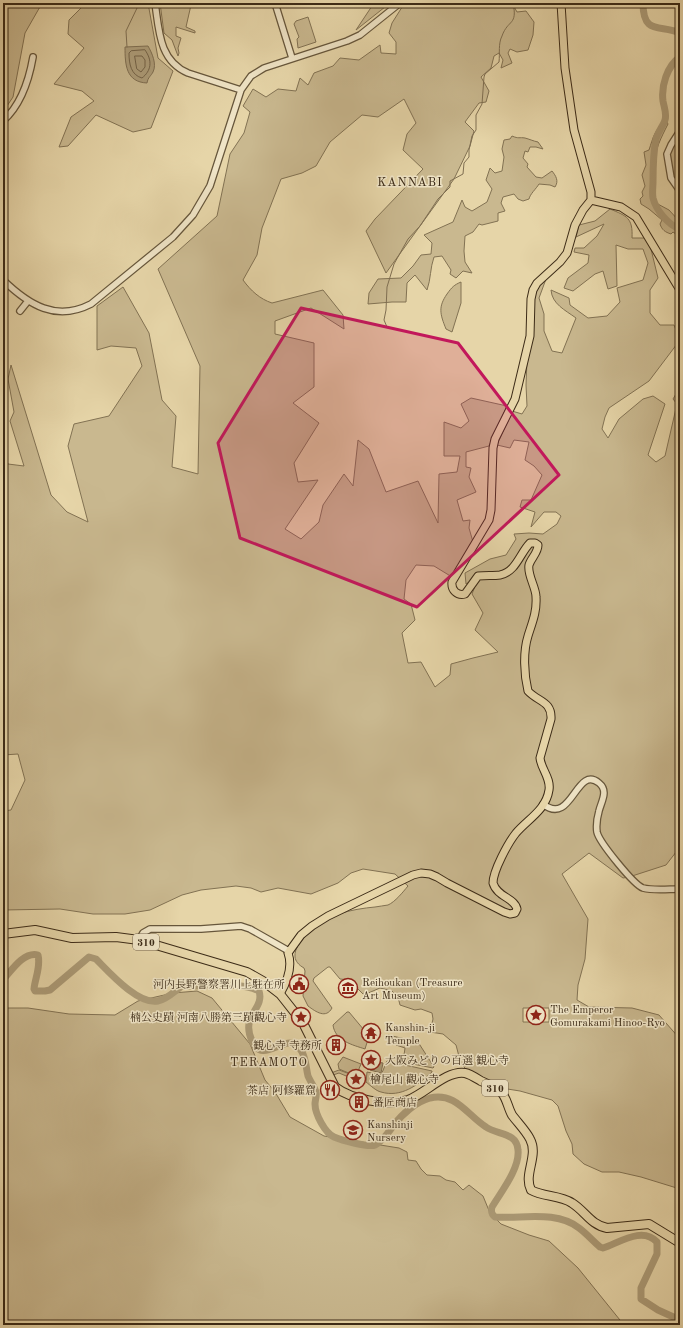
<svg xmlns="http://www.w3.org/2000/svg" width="683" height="1328" font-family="'Old Standard TT','Noto Serif JP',serif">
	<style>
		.green { fill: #c9b88f; stroke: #827253; fill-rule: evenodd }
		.water { fill: #ac9b77; stroke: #7f6e51 }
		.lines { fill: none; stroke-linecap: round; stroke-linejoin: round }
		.shore { stroke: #746347; stroke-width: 1 }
		.stream { stroke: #7f6e51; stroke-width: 1 }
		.river { stroke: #ac9b77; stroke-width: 7 }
		.minor-casing { stroke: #66563b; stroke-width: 8 }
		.major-casing { stroke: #3c2b17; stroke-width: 9 }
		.highway-casing { stroke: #3c2b17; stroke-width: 10 }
		.minor { stroke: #efe4c6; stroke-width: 5.5 }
		.major { stroke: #e6d5a8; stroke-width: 7 }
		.highway { stroke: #e6d5a8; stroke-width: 8 }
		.marked { fill: #c2185b; fill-opacity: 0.2; stroke: #c2185b; stroke-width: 3; stroke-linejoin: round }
		.labels { text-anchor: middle; stroke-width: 3; stroke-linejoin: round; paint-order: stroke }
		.shield { fill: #efe4c6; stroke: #72624c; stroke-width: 1 }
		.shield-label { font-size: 10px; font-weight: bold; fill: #3c2b17 }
		.poi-label { font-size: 11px; fill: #3c2b17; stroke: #efe4c6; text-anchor: start }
		.neighbourhood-label { font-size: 12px; letter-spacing: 1px; fill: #3c2b17; stroke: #efe4c6 }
	</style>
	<rect width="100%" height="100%" fill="#e6d5a8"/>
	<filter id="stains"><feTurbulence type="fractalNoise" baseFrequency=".005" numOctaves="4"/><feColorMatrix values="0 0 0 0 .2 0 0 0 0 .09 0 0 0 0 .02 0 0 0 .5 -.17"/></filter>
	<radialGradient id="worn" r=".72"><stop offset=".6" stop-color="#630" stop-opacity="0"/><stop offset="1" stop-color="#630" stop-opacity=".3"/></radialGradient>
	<path class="green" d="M3,3H44L41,5L25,33L13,97L3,112Z
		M86,3H148L158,58L173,71L151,128L133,132L96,115L68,146L59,147L71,117L94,101L82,91L54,84L84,48L68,34L69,20Z
		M160,3H187L191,5L186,27L195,31V33L176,27V36L181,38L178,48L179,53L178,56L172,40L164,33Z
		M374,3H390L356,30Z
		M435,3H512L517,12L526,11L534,22L533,35L528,50L517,52L510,49L508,53L512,63L501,68L503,60L499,53L494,56L491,68L481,77L489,91L486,102L479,103L465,122L474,131L470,146L454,179L386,273L366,231L375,219L423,169L403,150L407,134L416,123L404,99L378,117L362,115L330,142L316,166L302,173L281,179L262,228L257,255L243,280C251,291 260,299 272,303L323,290L343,315L344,329L311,308L275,321V334L314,343V387L293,403L319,423L294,463L298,482L318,480L285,529L301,539L319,522L323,505L344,474L353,486L358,440L369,449L386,492L418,481L438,523L439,474L457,472L460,456H444V422L461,428L469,421L461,404L471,398L507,406L489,446L466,452V467L471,468L469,477L476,492L457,500L463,521L470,520L469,528L473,542L452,577L434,566L416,565L406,580L404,599L411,604L415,620L402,633L408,663L421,662L435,687L450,675L451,664L473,658L498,652L475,630L483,613L472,594L479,576L466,584L465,573L490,559L506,555L516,539L514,534L529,533L543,534L557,524L561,516L556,512H544L531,527L535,512L520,507L522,500H531L542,475L534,466L525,460L529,442L514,440L510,448L497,445L512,411L522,414L527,406L526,385L527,360L533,294L539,284L546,279L539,298L544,314V331L552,351L562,353L576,318C565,310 552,304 551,290L569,298L570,305L588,318L607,316L620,302L617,288L643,280L648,263L643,249H628L616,245L617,286L608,289L603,271L595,274L573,291L564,288L568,278L588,263L589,255L574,252L575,248H584L597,236L604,224L576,237L579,225L595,221L610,209C627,216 633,218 632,238H645L650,245L658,278L650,290V313L660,325H674L680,340L649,381L609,408L605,417L602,429L608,438L619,419L643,399L653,396L665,404L648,455L656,462L665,456L677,404L673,399L680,387V847L666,865L629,877L623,878L589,853L562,874L588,919L585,959L578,985L577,1000L589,1007L632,1008L659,1015L680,1039V1189L641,1177L619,1172H602L584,1164L573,1154L572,1144L566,1131L558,1106L552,1100L520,1091L501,1088L469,1072L461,1064L456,1045L443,1034L430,1032L433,1019L432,1013L421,1009L415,1010L400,1005L398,997L392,991L380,988L366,994H363L349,980L340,979L330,967H328L314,978L313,981L332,1008C326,1019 316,1012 308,1006L303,996L305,971L304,968C275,952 323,920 339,914C350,910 364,908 375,907C379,906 384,906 388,905C395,902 403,892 408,886L395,874L363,869L351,873L338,883L311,894L278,888L261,892L251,888L236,886L201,890L182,895L150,910L125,914H93L60,909L3,910V811L11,810L25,780L18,754L3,755V453L8,464L24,466L10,421L14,412L8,379L11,365L51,495L67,512L88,522L68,446L74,424L109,416L142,366L136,348L111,346L97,350V306L123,287L149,333L162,400L176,416L172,467L198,474L200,366L158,269L217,216L230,154L244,133L250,112L243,106L253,89L266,97L278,89L296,91L300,78L308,85L314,73L333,66L340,58L359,60L380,45L381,53L396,54V42L389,33L392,23L404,4H433ZM523,1008H549V1022H523Z
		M308,17L316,42L298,48L297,39L299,37L294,24L296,21Z
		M667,122L668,124C661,138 655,149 654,165C654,171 655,176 655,181C653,193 649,188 654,202L669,210L680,222V237L673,232L671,234C665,232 662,230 660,224L662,220L649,209L641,204L640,199L643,196L642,192L645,186L642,175L646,165L644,152L649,150C653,138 655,127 667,122Z
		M512,136C519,139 519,137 525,138C529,139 533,141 538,142L543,149L536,147H530L528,152L525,151L523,158L528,164L527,167L536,177L542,178L552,171C556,176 559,181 555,187L550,185L539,184C536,189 530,194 529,199L523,201L518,199L514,194L503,197L501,203L505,211L498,213V221L482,225L479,224L473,232L465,236L464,251L465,262L472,273L463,271L456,278L450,274L451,270L442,256L434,257C430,268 431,279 427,290L415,275L407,283L406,302H392L368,304L369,293L378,279L401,278L413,266L421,255L431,254L432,243L424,235L453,222L462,200L465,207L472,211L487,202L492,189L486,180L490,168L495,173L502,171L504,157L502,149L504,140L510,139Z
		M680,137V184L672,177C670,157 666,154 680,137Z
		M461,282V303L452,332L446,329C440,314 438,307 447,294C452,287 454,285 461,282Z
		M197,991L212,998L250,1044L265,1080L275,1092L290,1117L324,1136L399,1148L407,1152L408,1160L416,1161L421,1169L427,1175L440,1176L446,1180L455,1182L463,1190L469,1185L483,1196L490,1213L501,1224L529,1235L549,1241L578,1268L624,1325H3V1008H28L69,1014L115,1015L138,1001L173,993Z
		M347,1012H349L369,1036L365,1049C353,1045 335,1041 333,1025Z
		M388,1035L418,1042L434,1067L433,1068L403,1062L405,1048L396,1045L393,1042L388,1039Z
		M343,1057L361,1064L356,1076L339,1069L338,1064Z
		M387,1061L432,1071V1072C418,1085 401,1098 381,1092C376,1091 370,1085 366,1082L367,1072L381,1075Z
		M339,1070L358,1077L355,1088L349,1086L351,1078L339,1073L333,1075L331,1073Z"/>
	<path class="water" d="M148,46C152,53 157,64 153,72C151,76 148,77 147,83C126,82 125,65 125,47Z
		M372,1061L383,1063L381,1073L370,1070Z"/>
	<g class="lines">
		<path class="shore" d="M145,50C153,61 151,71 142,78C131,75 129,64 129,53L131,51Z
			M135,56H142L145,60V67L141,72L137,69Z"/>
		<path class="stream" d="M127,47L126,31L138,6V3
			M387,327L384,320L386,310L387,287L394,264L408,239L420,226L438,199L450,187V181L463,174L464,163L469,157V150L472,136L476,130V115L482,104L484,77L485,74L499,62C500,53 498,44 502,36C508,19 518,26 513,3"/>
		<path class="river" d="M643,3C643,36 661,24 680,33
			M680,57C667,66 661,86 663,101C664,107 667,114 665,120C663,126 658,132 656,139C653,154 653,167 653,182C653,187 652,193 653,198C656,210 668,225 680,229
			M3,980C11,971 24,951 38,955C41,967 35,978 34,989L35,991H45L50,990L89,957L96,959C109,972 138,1005 158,1001C166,1000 175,991 182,986H185C206,987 241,981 259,991C265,1009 240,1015 252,1041C264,1068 289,1026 302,1052C306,1059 306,1068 308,1076C310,1081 314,1086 316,1092C317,1096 315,1100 315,1104C315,1114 325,1133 334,1137C341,1140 369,1148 375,1145C383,1141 389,1131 394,1125C402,1114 416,1102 430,1098C456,1092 467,1115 486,1127C497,1135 517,1132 518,1150C520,1168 501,1192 492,1207C491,1211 491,1214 495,1217C522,1219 556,1210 579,1228C587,1234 593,1241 600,1247L603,1248C619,1243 642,1226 657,1242V1254L641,1288V1299L658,1310L680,1320"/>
		<defs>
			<path id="minor" d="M155,3C159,30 159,61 188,73L241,90
				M275,3L292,58
				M235,4L243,3
				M3,121C21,105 29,80 33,57
				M680,131L671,145L667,154L671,178L680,191
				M3,280C29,305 56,322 91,304L173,237L193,215L210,186L241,90L251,76L264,68L347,41L360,35L400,3
				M20,311L28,301
				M543,804C572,827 576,764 599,783C609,791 601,802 599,811C597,818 596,825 597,832C599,842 634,885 643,888C654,891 669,889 680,889
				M139,940L143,933L150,929H201L241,926L250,929L287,950L288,953"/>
			<path id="major" d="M561,3L565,68L574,130L591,192V200
				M591,200L621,207L636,217L680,290
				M280,994C287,982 293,967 288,953L301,935L312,926L328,916L413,875L421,873L430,874L437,877L447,883L504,912L510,914L515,913L517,909C515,898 497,897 493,883C493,871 508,843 516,833C528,819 546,810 549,790C551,778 541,769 540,758L551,719C552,701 538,702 528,691C524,674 523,652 528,636C532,623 537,612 536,597C536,587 527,575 529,565C531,558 538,553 538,545L535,543H530C520,553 516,572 500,575C493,576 486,575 478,576L465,594C457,596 451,590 452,582L489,520L491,510L493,448L495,439L515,399L530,336L531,299L533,290L537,283L560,262L567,253L575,225L583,210L591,200"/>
			<path id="highway" d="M3,934L35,930L72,938L116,937L139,940L247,972L263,981L280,994L303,1023L335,1087C352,1100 387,1106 408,1100C425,1094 446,1070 465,1073C470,1074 476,1078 481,1081C488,1084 497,1088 502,1093C507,1099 508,1108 512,1115C518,1123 526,1131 530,1139C539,1156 523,1174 531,1190C543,1197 560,1195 572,1203C585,1211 591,1225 607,1228L649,1224L680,1243"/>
		</defs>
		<use href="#minor" class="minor-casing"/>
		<use href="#major" class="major-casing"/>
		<use href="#highway" class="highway-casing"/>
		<use href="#minor" class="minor"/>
		<use href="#major" class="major"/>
		<use href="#highway" class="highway"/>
	</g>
	<path class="marked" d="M301,308L458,343L559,475L417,607L240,538L218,443Z"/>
	<defs>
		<symbol id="civic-ring" viewBox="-11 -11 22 22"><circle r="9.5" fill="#efe4c6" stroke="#8f2418" stroke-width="1.5"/><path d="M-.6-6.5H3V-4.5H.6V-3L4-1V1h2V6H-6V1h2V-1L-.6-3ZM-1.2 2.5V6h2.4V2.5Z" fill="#8f2418"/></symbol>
		<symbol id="museum-ring" viewBox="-11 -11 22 22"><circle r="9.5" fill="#efe4c6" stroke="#8f2418" stroke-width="1.5"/><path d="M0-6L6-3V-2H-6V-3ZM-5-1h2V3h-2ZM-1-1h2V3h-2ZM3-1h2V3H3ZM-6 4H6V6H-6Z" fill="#8f2418"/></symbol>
		<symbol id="sight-ring" viewBox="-11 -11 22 22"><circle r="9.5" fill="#efe4c6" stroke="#8f2418" stroke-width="1.5"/><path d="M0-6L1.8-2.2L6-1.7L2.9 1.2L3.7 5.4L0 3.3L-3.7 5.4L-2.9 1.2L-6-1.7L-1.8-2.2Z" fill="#8f2418"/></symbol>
		<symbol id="temple-ring" viewBox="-11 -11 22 22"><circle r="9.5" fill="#efe4c6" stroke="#8f2418" stroke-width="1.5"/><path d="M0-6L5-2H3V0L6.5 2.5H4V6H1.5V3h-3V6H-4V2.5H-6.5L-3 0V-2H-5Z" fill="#8f2418"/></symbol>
		<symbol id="building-ring" viewBox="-11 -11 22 22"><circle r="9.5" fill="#efe4c6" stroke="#8f2418" stroke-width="1.5"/><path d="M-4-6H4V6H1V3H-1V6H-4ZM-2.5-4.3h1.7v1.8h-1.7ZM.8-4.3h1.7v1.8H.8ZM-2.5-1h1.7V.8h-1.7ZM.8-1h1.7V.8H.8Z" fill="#8f2418"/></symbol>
		<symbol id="restaurant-ring" viewBox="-11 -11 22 22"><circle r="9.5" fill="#efe4c6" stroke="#8f2418" stroke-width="1.5"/><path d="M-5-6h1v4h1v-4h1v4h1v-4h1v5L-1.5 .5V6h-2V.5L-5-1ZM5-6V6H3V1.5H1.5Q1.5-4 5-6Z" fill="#8f2418"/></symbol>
		<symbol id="school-ring" viewBox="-11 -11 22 22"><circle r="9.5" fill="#efe4c6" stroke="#8f2418" stroke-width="1.5"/><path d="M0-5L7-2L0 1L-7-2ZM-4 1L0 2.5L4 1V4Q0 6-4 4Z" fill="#8f2418"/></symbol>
	</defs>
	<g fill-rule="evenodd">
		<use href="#civic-ring" x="288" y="973" width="22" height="22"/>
		<use href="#museum-ring" x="337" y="977" width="22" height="22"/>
		<use href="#sight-ring" x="525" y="1004" width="22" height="22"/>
		<use href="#sight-ring" x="290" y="1006" width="22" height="22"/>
		<use href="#temple-ring" x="360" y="1022" width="22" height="22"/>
		<use href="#building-ring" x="325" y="1034" width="22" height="22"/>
		<use href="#sight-ring" x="360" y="1049" width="22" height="22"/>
		<use href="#sight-ring" x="345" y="1068" width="22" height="22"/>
		<use href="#restaurant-ring" x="319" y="1079" width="22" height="22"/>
		<use href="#building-ring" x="348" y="1091" width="22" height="22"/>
		<use href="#school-ring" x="342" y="1119" width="22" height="22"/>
	</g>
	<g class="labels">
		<g class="shield">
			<rect x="133" y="934" width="26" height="16" rx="3"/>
			<rect x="482" y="1080" width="26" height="16" rx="3"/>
		</g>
		<g class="shield-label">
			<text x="146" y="946">310</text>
			<text x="495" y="1092">310</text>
		</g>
		<g class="poi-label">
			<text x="362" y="986">Reihoukan (Treasure<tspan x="362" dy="13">Art Museum)</tspan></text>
			<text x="285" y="988" text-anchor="end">河内長野警察署川上駐在所</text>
			<text x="550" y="1013">The Emperor<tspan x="550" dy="13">Gomurakami Hinoo-Ryo</tspan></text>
			<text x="287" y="1021" text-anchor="end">楠公史蹟 河南八勝第三蹟觀心寺</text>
			<text x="385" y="1031">Kanshin-ji<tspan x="385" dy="13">Temple</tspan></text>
			<text x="322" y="1049" text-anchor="end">観心寺 寺務所</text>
			<text x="385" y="1064">大阪みどりの百選 観心寺</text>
			<text x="370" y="1083">檜尾山 觀心寺</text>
			<text x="316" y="1094" text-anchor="end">茶店 阿修羅窟</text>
			<text x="373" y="1106">番匠商店</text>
			<text x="367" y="1128">Kanshinji<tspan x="367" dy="13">Nursery</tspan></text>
		</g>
		<g class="neighbourhood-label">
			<text x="410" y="186">KANNABI</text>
			<text x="269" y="1066">TERAMOTO</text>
		</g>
	</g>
	<rect width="683" height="1328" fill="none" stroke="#e6d5a8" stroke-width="16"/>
	<rect x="4" y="4" width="675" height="1320" fill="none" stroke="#3c2b17" stroke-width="2"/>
	<rect x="8" y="8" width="667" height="1312" fill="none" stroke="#3c2b17"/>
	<rect width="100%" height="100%" filter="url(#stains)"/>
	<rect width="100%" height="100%" fill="url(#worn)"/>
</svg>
